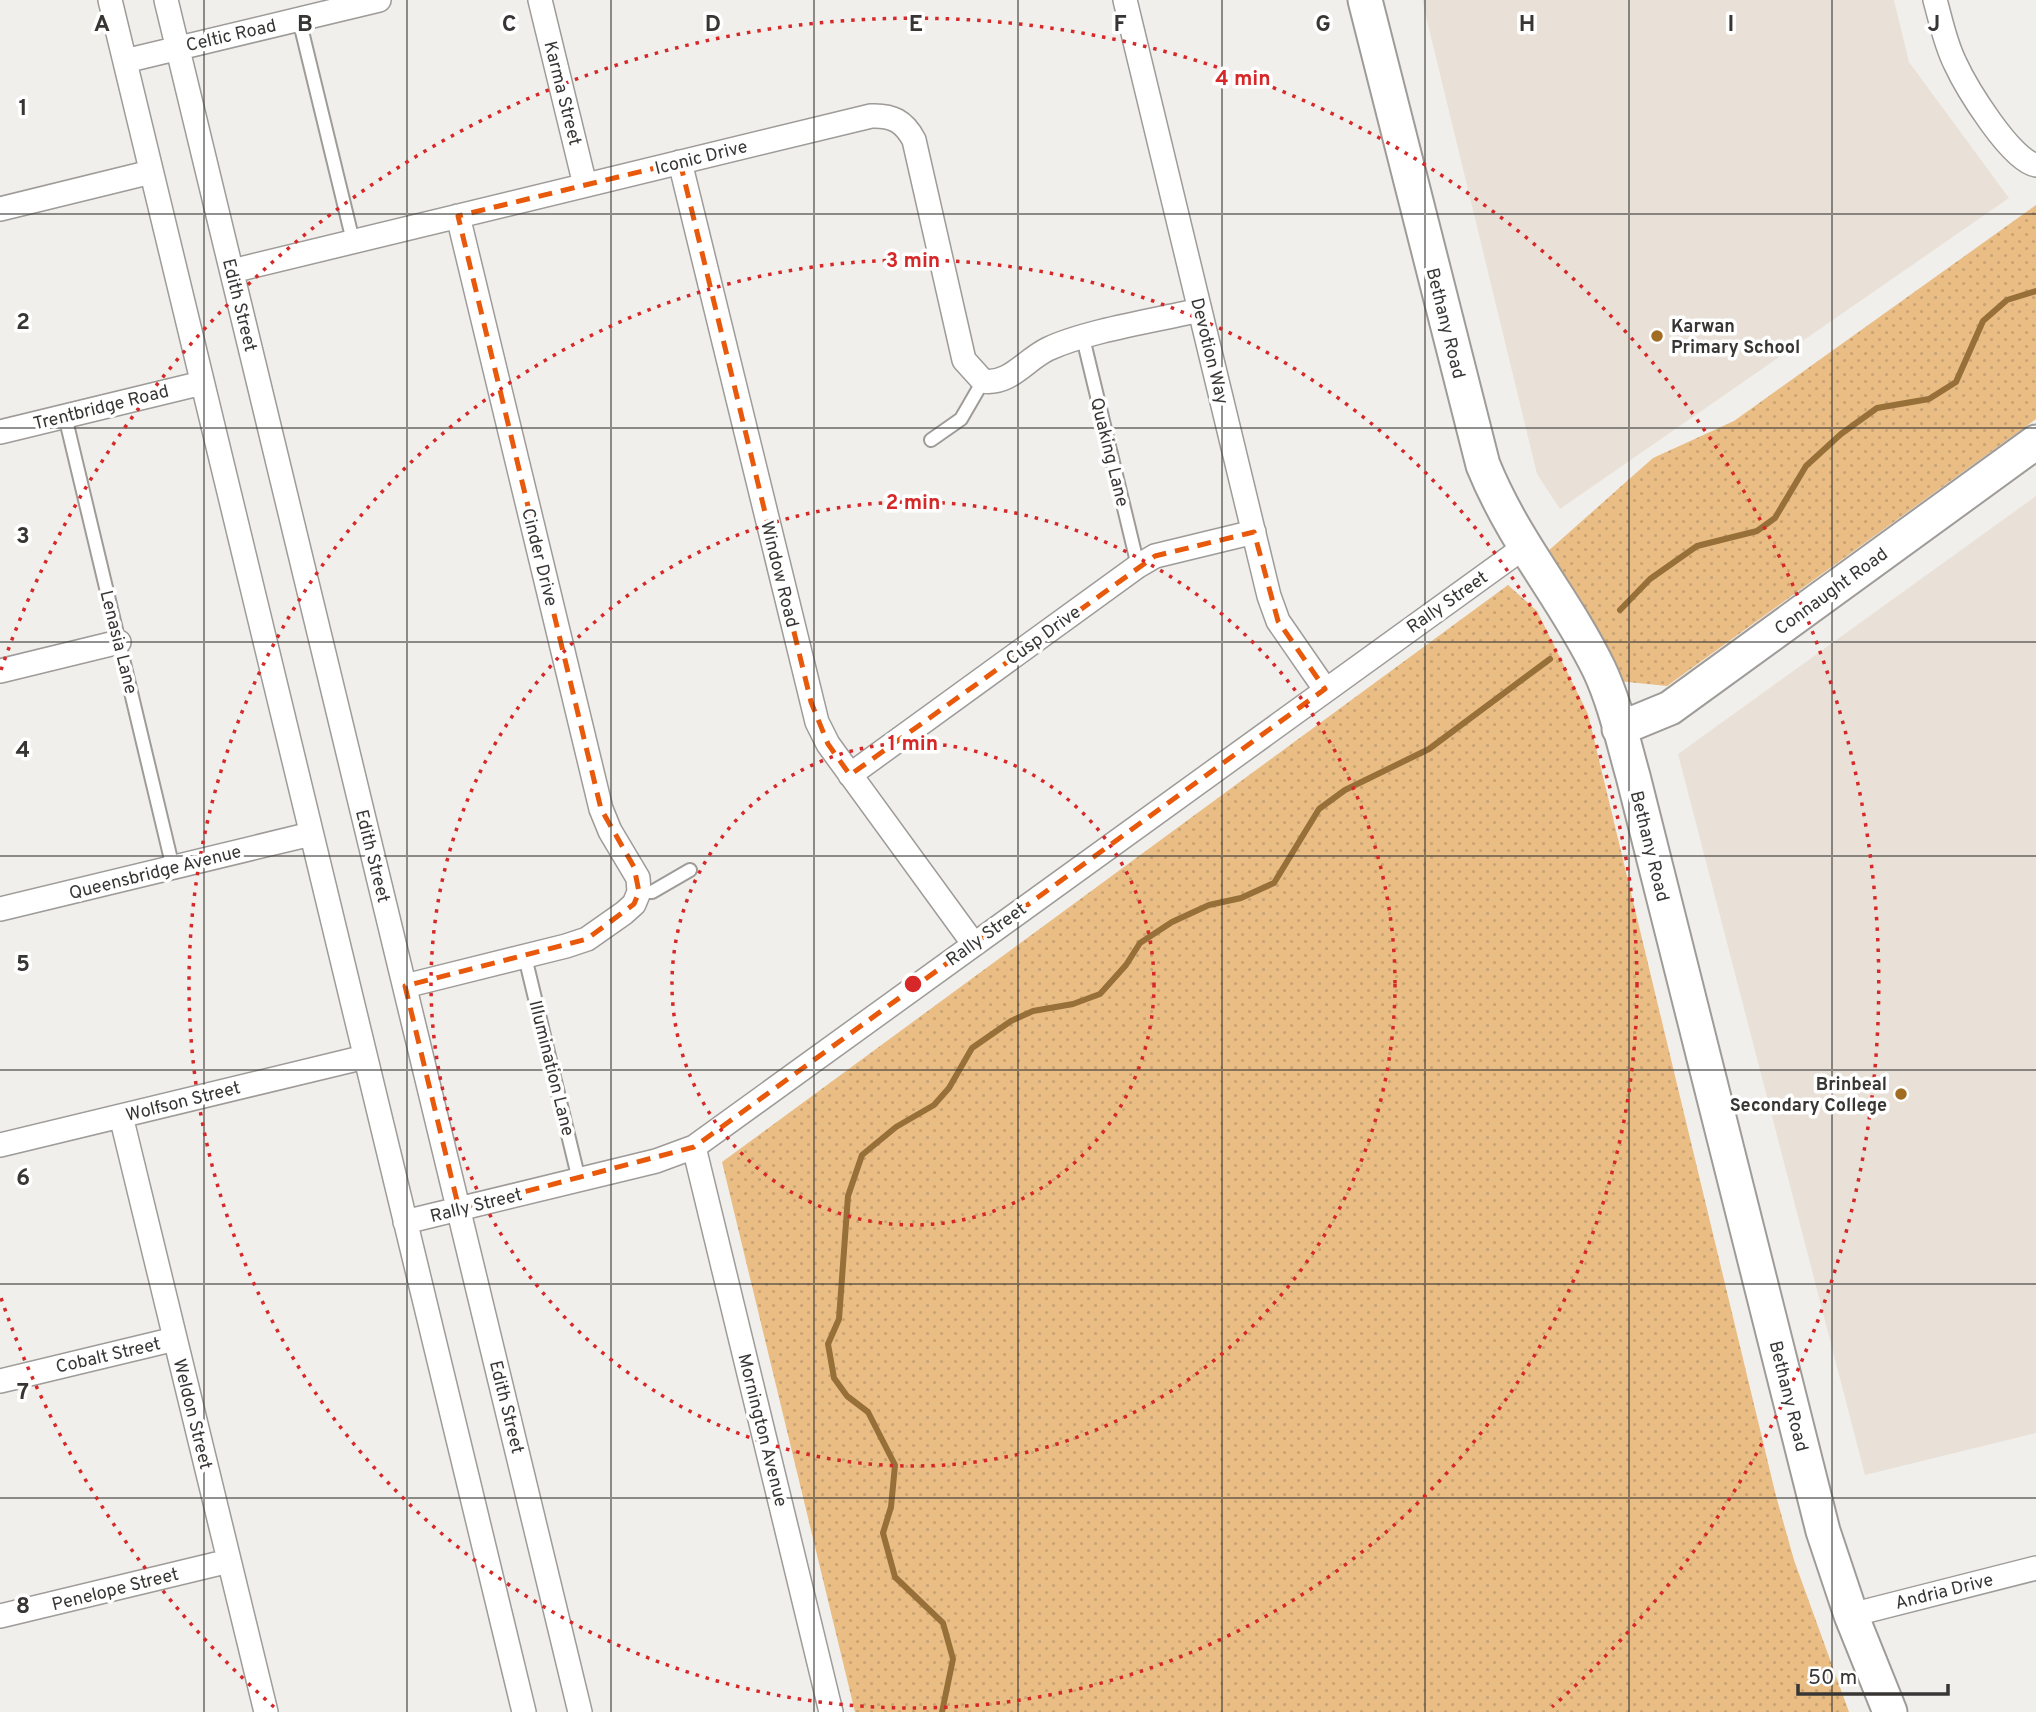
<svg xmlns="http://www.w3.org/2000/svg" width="2036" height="1712" font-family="Overpass,sans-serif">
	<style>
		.built { fill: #e9e1d7 }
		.green { fill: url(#green-dots) }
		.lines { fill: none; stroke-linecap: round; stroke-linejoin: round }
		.stream { stroke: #976f38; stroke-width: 6 }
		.lane-casing { stroke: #9e9b98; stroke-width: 16 }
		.street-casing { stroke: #9e9b98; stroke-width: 26 }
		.secondary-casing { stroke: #9e9b98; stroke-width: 37 }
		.lane { stroke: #fff; stroke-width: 12 }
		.street { stroke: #fff; stroke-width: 23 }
		.secondary { stroke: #fff; stroke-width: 33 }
		.marked { fill: none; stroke: #e8590c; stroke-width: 5; stroke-dasharray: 14 9; stroke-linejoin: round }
		.grid { fill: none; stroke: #373635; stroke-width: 2; stroke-opacity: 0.55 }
		.ring { fill: none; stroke: #d62828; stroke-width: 3.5; stroke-dasharray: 3.5 7 }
		.poi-dot { fill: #a06d23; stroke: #fff; stroke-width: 2.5 }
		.labels { text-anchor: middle; stroke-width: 7; stroke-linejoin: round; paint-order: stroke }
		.street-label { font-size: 18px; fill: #373635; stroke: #fff }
		.poi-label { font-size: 18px; font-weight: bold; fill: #373635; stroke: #fff; text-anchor: start }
		.grid-label { font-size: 23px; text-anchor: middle; font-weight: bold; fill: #373635; stroke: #fff; stroke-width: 7; stroke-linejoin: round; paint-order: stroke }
		.centre { fill: #d62828; stroke: #fff; stroke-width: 3.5 }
		.ring-label { font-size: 21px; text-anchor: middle; font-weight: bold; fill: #d62828; stroke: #fff; stroke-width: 7; stroke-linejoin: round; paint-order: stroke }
	</style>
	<defs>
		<pattern id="green-dots" width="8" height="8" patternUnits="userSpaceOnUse" patternTransform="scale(1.75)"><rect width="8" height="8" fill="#eabd85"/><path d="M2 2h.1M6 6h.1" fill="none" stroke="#c9a373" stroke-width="1.8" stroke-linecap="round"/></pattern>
	</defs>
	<rect width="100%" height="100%" fill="#f1efeb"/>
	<path class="built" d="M1422,0H1894L1909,62L2009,198L1560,509L1537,474Z
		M2036,496V1433L1865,1475L1678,754Z"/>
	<path class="green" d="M2036,205V419L1667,686L1618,681L1547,552L1653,458L1734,421Z
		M1508,585L1537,611L1588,714L1776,1496L1794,1560L1849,1712H855L722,1162Z"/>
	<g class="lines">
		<path class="stream" d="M1620,610L1650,579L1697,546L1757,531L1775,518L1806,466L1841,434L1877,408L1929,399L1956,382L1983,321L2007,300L2036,291
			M942,1712L953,1659L943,1623L895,1577L883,1533L891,1507L895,1465L868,1412L847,1396L834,1378L828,1344L839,1319L848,1196L862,1155L896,1127L934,1105L949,1088L972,1048L1011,1021L1033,1011L1073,1004L1100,994L1126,965L1140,943L1172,922L1209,905L1241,898L1274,883L1319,809L1345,790L1429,749L1550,659"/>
		<defs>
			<path id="lane" d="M299,19L353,241
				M1083,338L1138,566
				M65,416L173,868
				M931,440L961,419L983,381
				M639,892H652L690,870
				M525,957L579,1180"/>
			<path id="street" d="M110,0L524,1712
				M166,0L580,1712
				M540,0L585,185
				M1125,0L1269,596L1278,621L1325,689
				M1935,0C1941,21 1945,43 1955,63C1966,87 2011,161 2036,165
				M125,61L379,0
				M680,162L817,722L828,744L973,943
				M0,209L151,172
				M232,271L871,116C892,115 904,121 914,140L964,360L983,381C1010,385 1025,360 1048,349C1086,331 1157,320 1200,310
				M0,432L202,383
				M0,671L119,642
				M850,775L1138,566L1155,556L1254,532
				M0,909L311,834
				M405,986L566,946L587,939L624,913L634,904L639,892L638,878L610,831L601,809L458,216
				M121,1116L266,1712
				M0,1145L365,1057
				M694,1147L831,1712
				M405,1222L656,1161L694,1147L1523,548
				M0,1381L175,1339
				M1851,1615L2036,1568
				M0,1616L229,1561"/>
			<path id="secondary" d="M1365,0L1483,465C1514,542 1564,597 1599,669C1615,703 1623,741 1633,776L1823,1531L1851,1615L1890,1712
				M1619,729L1670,708L2036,442"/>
		</defs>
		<use href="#lane" class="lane-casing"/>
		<use href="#street" class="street-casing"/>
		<use href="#secondary" class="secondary-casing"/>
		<use href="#lane" class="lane"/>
		<use href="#street" class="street"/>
		<use href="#secondary" class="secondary"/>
	</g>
	<path class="marked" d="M680,162L811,702L828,744L850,775L1155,556L1254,532L1278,621L1325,689L694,1147L459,1209L405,986L587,939L634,904L639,892L634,867L601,809L458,216Z"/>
	<path class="grid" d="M204,0V1712M407,0V1712M611,0V1712M814,0V1712M1018,0V1712M1222,0V1712M1425,0V1712M1629,0V1712M1832,0V1712M0,214H2036M0,428H2036M0,642H2036M0,856H2036M0,1070H2036M0,1284H2036M0,1498H2036"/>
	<g class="ring">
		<circle cx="913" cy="984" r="241"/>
		<circle cx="913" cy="984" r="482"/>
		<circle cx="913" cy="984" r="724"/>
		<path d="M274 1707A965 965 0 0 1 1 1298M1 670A965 965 0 1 1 1552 1707"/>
	</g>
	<g class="poi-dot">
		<circle cx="1657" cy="336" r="7"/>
		<circle cx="1901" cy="1094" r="7"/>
	</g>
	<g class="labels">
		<g class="street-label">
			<text transform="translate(231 35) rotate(-13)" y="6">Celtic Road</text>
			<text transform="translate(563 93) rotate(76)" y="6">Karma Street</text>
			<text transform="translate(701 157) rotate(-14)" y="6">Iconic Drive</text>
			<text transform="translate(240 305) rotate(76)" y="6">Edith Street</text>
			<text transform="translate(1446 323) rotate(76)" y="6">Bethany Road</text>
			<text transform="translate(1210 351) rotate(76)" y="6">Devotion Way</text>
			<text transform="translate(101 407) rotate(-14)" y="6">Trentbridge Road</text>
			<text transform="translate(1110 452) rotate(76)" y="6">Quaking Lane</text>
			<text transform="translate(540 557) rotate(76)" y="6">Cinder Drive</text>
			<text transform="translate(780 574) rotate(76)" y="6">Window Road</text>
			<text transform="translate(1831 591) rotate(-36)" y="6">Connaught Road</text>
			<text transform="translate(1447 602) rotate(-35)" y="6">Rally Street</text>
			<text transform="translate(1043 635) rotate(-36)" y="6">Cusp Drive</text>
			<text transform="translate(119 642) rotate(76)" y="6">Lenasia Lane</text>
			<text transform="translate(1650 846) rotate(76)" y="6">Bethany Road</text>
			<text transform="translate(373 856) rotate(76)" y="6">Edith Street</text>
			<text transform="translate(155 872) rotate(-14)" y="6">Queensbridge Avenue</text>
			<text transform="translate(986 934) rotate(-36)" y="6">Rally Street</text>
			<text transform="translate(552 1068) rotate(76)" y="6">Illumination Lane</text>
			<text transform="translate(183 1101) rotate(-14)" y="6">Wolfson Street</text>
			<text transform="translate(476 1205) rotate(-14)" y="6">Rally Street</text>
			<text transform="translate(108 1355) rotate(-13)" y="6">Cobalt Street</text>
			<text transform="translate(1789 1396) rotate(76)" y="6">Bethany Road</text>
			<text transform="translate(507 1407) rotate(76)" y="6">Edith Street</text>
			<text transform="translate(193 1414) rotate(76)" y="6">Weldon Street</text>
			<text transform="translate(763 1430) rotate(76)" y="6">Mornington Avenue</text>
			<text transform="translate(115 1589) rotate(-14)" y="6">Penelope Street</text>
			<text transform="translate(1944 1591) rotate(-14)" y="6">Andria Drive</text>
		</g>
		<g class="poi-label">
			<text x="1671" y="332">Karwan<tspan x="1671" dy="21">Primary School</tspan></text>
			<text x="1887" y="1090" text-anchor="end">Brinbeal<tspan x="1887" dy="21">Secondary College</tspan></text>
		</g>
	</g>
	<g class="grid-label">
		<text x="102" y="31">A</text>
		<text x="305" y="31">B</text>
		<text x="509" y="31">C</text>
		<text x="713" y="31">D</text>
		<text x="916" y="31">E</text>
		<text x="1120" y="31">F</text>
		<text x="1323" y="31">G</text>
		<text x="1527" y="31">H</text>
		<text x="1731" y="31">I</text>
		<text x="1934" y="31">J</text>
		<text x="23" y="115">1</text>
		<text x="23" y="329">2</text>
		<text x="23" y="543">3</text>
		<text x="23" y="757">4</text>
		<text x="23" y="971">5</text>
		<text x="23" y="1185">6</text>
		<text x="23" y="1399">7</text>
		<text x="23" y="1613">8</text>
	</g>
	<circle cx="913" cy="984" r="10" class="centre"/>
	<g class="ring-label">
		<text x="1243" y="85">4 min</text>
		<text x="913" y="267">3 min</text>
		<text x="913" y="509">2 min</text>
		<text x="913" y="750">1 min</text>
	</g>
	<path d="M1798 1684v10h150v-10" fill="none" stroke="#373635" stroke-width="3.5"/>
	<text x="1808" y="1684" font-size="21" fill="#373635" stroke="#ffffff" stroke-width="5" paint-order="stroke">50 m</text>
</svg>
